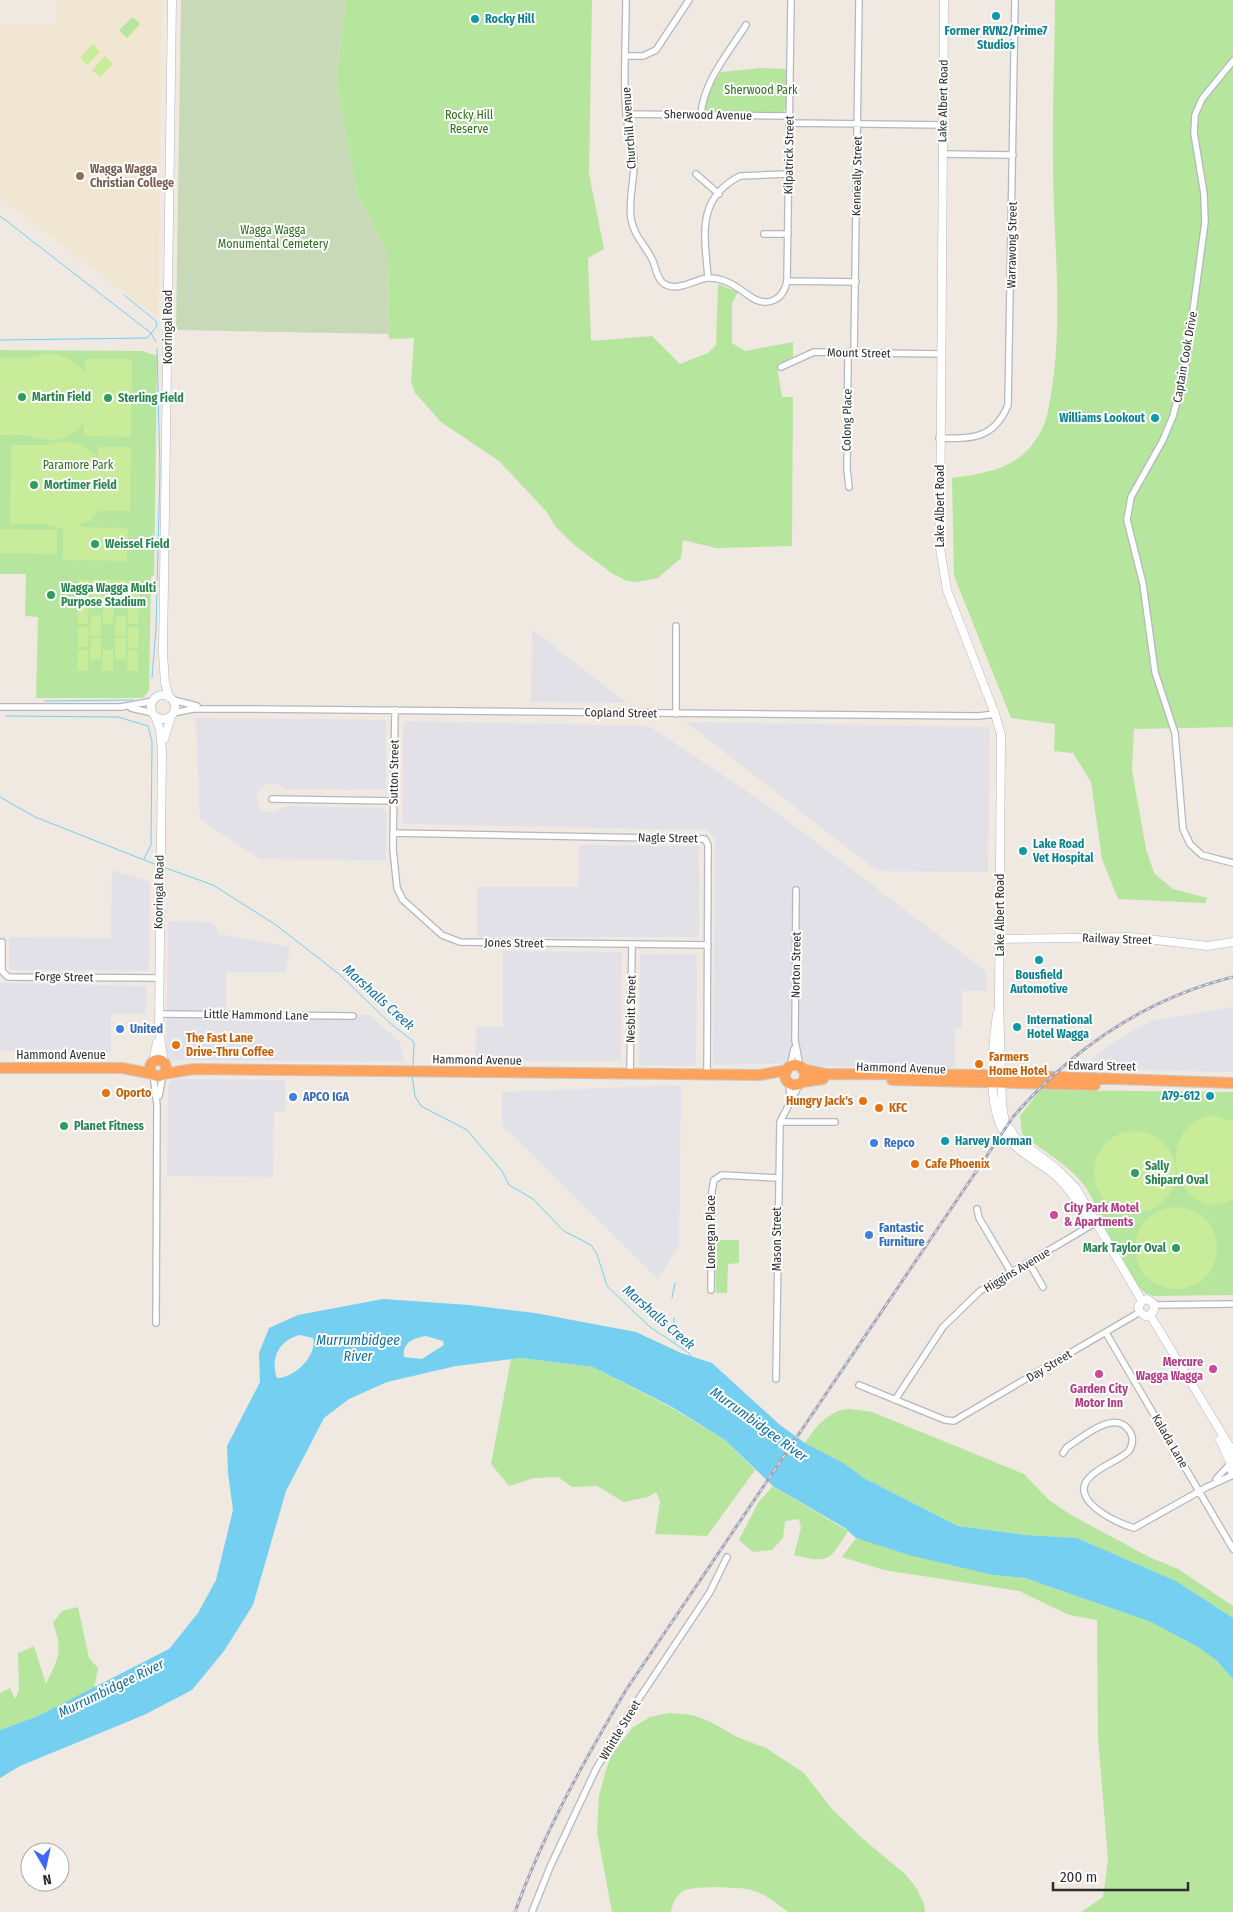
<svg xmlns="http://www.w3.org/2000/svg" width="1233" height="1912" font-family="'Fira Sans Condensed',sans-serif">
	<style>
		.industrial { fill: #e3e1e8 }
		.education { fill: #f0e6d1 }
		.green { fill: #b6e59e }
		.cemetery { fill: #c8d9b8 }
		.pitch { fill: #c9ec9a }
		.water { fill: #75cff0; fill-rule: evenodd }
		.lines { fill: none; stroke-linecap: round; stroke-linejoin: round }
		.stream { stroke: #75cff0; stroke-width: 1 }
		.street-casing { stroke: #b4b7c1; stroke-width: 8 }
		.secondary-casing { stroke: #b4b7c1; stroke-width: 9 }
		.highway-casing { stroke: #c9c9c9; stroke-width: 12 }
		.street { stroke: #fff; stroke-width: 5.5 }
		.secondary { stroke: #fff; stroke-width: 8 }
		.highway { stroke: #ffa35c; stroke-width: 10 }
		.rail-casing { stroke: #a3a6b8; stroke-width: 3 }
		.rail { stroke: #fff; stroke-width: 1; stroke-dasharray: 4; stroke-linecap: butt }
		.culture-dot { fill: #0f9aa8; stroke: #fff; stroke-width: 2 }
		.education-dot { fill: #8d6e63; stroke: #fff; stroke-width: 2 }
		.leisure-dot { fill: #2e9e5b; stroke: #fff; stroke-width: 2 }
		.shop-dot { fill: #3f7fe0; stroke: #fff; stroke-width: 2 }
		.food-dot { fill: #e8710a; stroke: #fff; stroke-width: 2 }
		.hotel-dot { fill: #d1479c; stroke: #fff; stroke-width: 2 }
		.labels { text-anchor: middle; stroke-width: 4; stroke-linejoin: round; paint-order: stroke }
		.culture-label { font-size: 12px; font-weight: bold; fill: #0d838f; stroke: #fff; text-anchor: start }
		.park-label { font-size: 12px; fill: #2c6e1b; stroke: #fff }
		.street-label { font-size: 12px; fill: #2e2e2e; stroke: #fff }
		.education-label { font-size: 12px; font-weight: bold; fill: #785e54; stroke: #fff; text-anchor: start }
		.leisure-label { font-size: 12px; font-weight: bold; fill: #27864d; stroke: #fff; text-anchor: start }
		.shop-label { font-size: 12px; font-weight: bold; fill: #366cbe; stroke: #fff; text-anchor: start }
		.food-label { font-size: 12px; font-weight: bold; fill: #c56008; stroke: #fff; text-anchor: start }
		.hotel-label { font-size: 12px; font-weight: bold; fill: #b23c85; stroke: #fff; text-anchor: start }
		.water-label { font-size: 14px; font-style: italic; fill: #0d6fa3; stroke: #fff }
	</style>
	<rect width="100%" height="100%" fill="#efe9e1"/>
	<path class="industrial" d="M532,629L626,703L531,702Z
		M196,718L386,720V787L383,790L286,789L277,784L269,783L260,789L257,797L259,807L263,812H273L288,806L382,808L386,811V860L260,859L200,819Z
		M407,721L649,726L757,798L986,971L987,991H962V1027L955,1029V1068L804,1066L802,1064L787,1063L716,1065L713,1060L715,839L707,830L405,824L402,820L403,724Z
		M686,722L990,727L988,872L877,871Z
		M579,845L699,846V937H477V887H578Z
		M112,870L150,882L149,969L145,971L12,970L9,967V937L111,938Z
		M168,921L211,922L217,929L218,934L290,947L286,972H226V1013L370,1015L400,1042L404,1062L166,1060Z
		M503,951L622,952L621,1061H475L476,1027H503Z
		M640,954H697L696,1066L639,1065Z
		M0,983L147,986L146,1014H111V1053L0,1051Z
		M1233,1007V1072L1083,1069L1106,1047L1150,1021Z
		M172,1079L285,1080V1112L274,1111L273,1177L167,1176L168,1085Z
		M681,1085L679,1245L658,1279L502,1125V1092Z"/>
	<path class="education" d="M57,0H162L158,318L0,197V25L56,26Z"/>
	<path class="green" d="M346,0H592L589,174L604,249L588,258L591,341L652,336L680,364L708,353L716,345L718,284L738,292L732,303V343L745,351L793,342V359L777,366L782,397H793L792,546L716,548L683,540L681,558L658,578L637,582L627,581L613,574L573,544L555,526L546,511L499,461L441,422L415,393L411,381L414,338L389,339L388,255L357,194L336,80Z
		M1055,0H1233V727L1134,729L1132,770L1146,849L1154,873L1173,889L1207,898L1205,903L1118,899L1102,859L1091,782L1073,753L1054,751L1055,724L1011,718L954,576L952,478C988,473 1022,468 1041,431C1047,421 1049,406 1051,394C1064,319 1053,239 1053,163C1052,109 1055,54 1055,0Z
		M133,17L140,24L127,38L119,30Z
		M760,68L787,69V107L783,112H709L706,110C702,97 714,83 721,72Z
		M0,350L143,351L157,356L154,575L151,577L149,690L143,698H36L38,617L25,616L26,574H0Z
		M1040,1090L1233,1092V1295L1154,1296L1145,1293L1138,1286C1126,1265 1113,1244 1102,1222C1096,1209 1093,1197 1084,1185C1067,1163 1042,1151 1022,1134L1020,1116Z
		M715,1240H739V1263L728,1264L727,1293H716Z
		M521,1358L593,1367L672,1408L725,1440L755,1470L707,1536L655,1534L660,1501L656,1492L648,1497L624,1502L597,1486L572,1487L558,1477L534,1478L509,1486L491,1464L511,1359Z
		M850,1409L872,1412L1024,1474L1049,1500L1071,1515L1149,1557L1178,1569L1233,1606V1618L1176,1581L1077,1538L1026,1535L958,1526L864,1478L845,1464L805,1443C816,1426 829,1410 850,1409Z
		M773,1486L848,1531C830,1560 829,1564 794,1555L801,1528L799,1519L785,1521L783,1538L772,1550L753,1552L739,1540L758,1503Z
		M856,1538L993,1575L1025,1578L1151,1622L1198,1647L1216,1660L1233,1679V1912H1081L1103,1897L1108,1860L1098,1738L1097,1620L1069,1615L1019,1591L884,1570L842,1557Z
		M78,1607L89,1658L98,1668L94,1689L38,1716L0,1730V1693L10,1688L15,1699L19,1690L18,1653L34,1646L46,1684C59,1657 63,1652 53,1623L62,1611Z
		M669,1713L692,1715L709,1721L737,1737L766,1748L804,1773L832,1809L862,1838L906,1875L917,1889L924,1904L925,1912H788C776,1904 765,1893 751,1890C739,1887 696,1886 685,1890C677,1894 672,1904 671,1912H612L597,1832L599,1796L605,1773L611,1755L633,1727L650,1717Z"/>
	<path class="cemetery" d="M181,0H346L336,80L357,194L388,255L389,334L176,330Z"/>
	<path class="pitch" d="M93,44L100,52L87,65L80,58Z
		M105,56L113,64L100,77L92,70Z
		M50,353C65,356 75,361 85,372V359H132L131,437L84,436V423C63,445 54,441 28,436C19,434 9,435 0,435V358H30Z
		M65,441L80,444L98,457V447H131L130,511H99L92,519L76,527L128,528L127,561L63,560V529L46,524H10L11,445H46Z
		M0,529L57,530V554L0,553Z
		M79,580H89V601H78Z
		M91,580H102L101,601L91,600Z
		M103,580H114V601H103Z
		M116,580H126V601H115Z
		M128,581H139V601H128Z
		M78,603H89L88,624H78Z
		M103,604H114L113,624H103Z
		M128,604H139L138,624H128Z
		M91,615H101V636H90Z
		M116,616H126V636H115Z
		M78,627H89L88,647H78Z
		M128,627H139L138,648H128Z
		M91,638H101V659H90Z
		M115,638H126V659H115Z
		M78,650H88V671L77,670Z
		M103,650H113V671H102Z
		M128,650L138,651V671H127Z
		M1212,1115L1233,1121V1199C1180,1230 1147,1128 1212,1115Z
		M1094 1172a41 41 0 1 1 82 0a41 41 0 1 1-82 0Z
		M1135 1248a41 41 0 1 1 82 0a41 41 0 1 1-82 0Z"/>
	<path class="water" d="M383,1299L469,1305L535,1313L636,1332L681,1353L712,1363L780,1425L805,1443L845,1464L864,1478L958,1526L1026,1535L1077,1538L1176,1581L1233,1618V1679L1216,1660L1198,1647L1151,1622L1025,1578L993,1575L909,1555L856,1538L845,1528L773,1486L725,1440L672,1407L593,1367L521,1358L456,1366L387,1382L349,1399L324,1418L286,1491L253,1605L224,1651L192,1690L144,1715L20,1766L0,1778V1730L38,1716L169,1649L198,1613L216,1580L233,1510L228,1473L227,1446L260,1382L259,1353L269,1328L298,1315ZM300,1335L313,1338C318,1356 293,1379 277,1378C270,1358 279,1340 300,1335ZM426,1336L443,1341L444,1345L422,1359L404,1357C402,1343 413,1338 426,1336Z"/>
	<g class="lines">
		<path class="stream" d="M0,216L151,333L156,342
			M0,340L147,338L157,326L156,321L124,295
			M152,678L156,628L160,470L157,349
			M45,701L133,700
			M6,716L118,717L148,726L152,742L151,845L144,859
			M0,797L35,817L157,865
			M163,867L213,885L276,925L339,974L390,1023L414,1042L413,1066
			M412,1075L415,1096L421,1106L467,1130L502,1171L509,1185L533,1199L564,1231L591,1245L597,1254L607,1286L650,1327L689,1353L691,1357
			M672,1298L675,1283
			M674,1318L675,1342"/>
		<defs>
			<path id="street" d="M626,0C626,38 623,76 626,114C627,129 633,144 634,159C635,179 628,199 631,219C634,236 645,245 652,259C656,267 656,277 663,283C677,293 693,280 707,278C723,277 736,286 748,295C765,308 783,302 787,281L791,0
				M626,56H643L656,50L689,0
				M1233,61L1202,99L1195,115L1194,133L1204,194L1205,222L1185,370L1173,416L1163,440L1131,497L1127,520L1143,584L1155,672L1175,733L1183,829L1190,844L1202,855L1233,863
				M626,114L789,116
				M701,115C703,82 729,52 746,25
				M789,123L943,125
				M942,154L1013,155
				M696,174L719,194
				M764,234H788
				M708,278C705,237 695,199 740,176L788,174
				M787,281L856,282
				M848,352L847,469L849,487
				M854,352L859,0
				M781,367L814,352L940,354
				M939,438C972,439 994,439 1008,405L1015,0
				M676,626V714
				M173,700L197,706
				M0,707H121L153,701
				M131,708L153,713
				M395,710L393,849L397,888L403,900L442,935L460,942L708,945
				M173,713L193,709H247L979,716L995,714
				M272,799L393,801
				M393,833L705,839L708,845L707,1075
				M796,890L795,1040L800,1067
				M2,942V971L8,977L159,978
				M159,1014L353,1016
				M790,1067L794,1049
				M153,1074L157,1105L156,1323
				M630,1074L632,944
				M789,1083L790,1097
				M159,1096L163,1074
				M780,1122H835
				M977,1209L979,1218L1011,1272
				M1029,1263L1043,1287
				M711,1290L712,1191L714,1180L722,1175L778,1178
				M1154,1305L1233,1304
				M1106,1333L1233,1549
				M776,1379L780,1122L800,1083
				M859,1385L945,1420L954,1421L1140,1312
				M895,1400L943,1327L980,1291L1095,1223
				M1063,1453L1067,1447C1082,1438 1113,1410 1128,1429C1134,1436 1133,1444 1129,1451C1118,1461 1103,1465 1092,1475C1064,1498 1116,1523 1134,1528L1207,1487L1233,1475
				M1216,1479L1229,1465
				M532,1912L550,1867L596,1769L632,1709L710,1592L727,1557"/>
			<path id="secondary" d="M944,0L940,548L947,590L995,714L1001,735L999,1001L1002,1106L1005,1122L1016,1138L1057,1169L1076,1188L1142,1301
				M151 707a12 12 0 1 1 24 0a12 12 0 1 1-24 0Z
				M169,697L165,683L163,653L172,0
				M155,716L160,730L162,751L159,1032L164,1063
				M164,739L171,717
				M999,939L1130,937L1208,946L1233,942
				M997,1014C992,1051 984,1117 1013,1144C1027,1158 1045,1165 1059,1179C1073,1192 1081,1211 1095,1223
				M153,1062L157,1042
				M1142,1301L1147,1299L1153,1303L1154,1310L1150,1315
				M1142,1301L1138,1307L1140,1312L1145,1316L1150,1315
				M1150,1315L1233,1452
				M1220,1440L1230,1462
				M1231,1460L1230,1468L1233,1473"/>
			<path id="highway" d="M150 1068a8 8 0 1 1 16 0a8 8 0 1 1-16 0Z
				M785 1075a10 10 0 1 1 20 0a10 10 0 1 1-20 0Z
				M0,1068H122L153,1074
				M802,1069L826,1074L1000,1075L1233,1083
				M164,1074L193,1069L760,1075L787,1070
				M892,1080L1095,1085
				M802,1082L823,1079"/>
		</defs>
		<use href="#street" class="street-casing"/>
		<use href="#secondary" class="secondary-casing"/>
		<use href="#highway" class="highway-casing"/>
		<use href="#street" class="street"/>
		<use href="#secondary" class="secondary"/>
		<use href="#highway" class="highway"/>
		<defs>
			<path id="rail" d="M515,1912C543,1834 584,1761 626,1690L1013,1117C1072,1049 1145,999 1233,977"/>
		</defs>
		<use href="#rail" class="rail-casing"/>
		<use href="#rail" class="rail"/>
	</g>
	<g class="culture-dot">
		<circle cx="996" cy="16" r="5"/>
		<circle cx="475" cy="19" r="5"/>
		<circle cx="1155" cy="418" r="5"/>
		<circle cx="1023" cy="851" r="5"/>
		<circle cx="1039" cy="960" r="5"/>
		<circle cx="1017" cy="1027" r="5"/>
		<circle cx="1210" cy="1096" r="5"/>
		<circle cx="945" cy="1141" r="5"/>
	</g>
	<circle class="education-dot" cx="80" cy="176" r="5"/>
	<g class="leisure-dot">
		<circle cx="22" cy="397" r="5"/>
		<circle cx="108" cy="398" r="5"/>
		<circle cx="34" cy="485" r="5"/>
		<circle cx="95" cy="544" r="5"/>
		<circle cx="51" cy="595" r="5"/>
		<circle cx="64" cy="1126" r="5"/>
		<circle cx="1135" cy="1173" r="5"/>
		<circle cx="1176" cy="1248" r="5"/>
	</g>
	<g class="shop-dot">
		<circle cx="120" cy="1029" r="5"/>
		<circle cx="293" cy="1097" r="5"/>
		<circle cx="874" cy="1143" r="5"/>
		<circle cx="869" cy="1235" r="5"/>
	</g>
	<g class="food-dot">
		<circle cx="176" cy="1045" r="5"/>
		<circle cx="979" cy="1064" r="5"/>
		<circle cx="106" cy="1093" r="5"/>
		<circle cx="863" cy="1101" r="5"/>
		<circle cx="879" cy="1108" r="5"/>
		<circle cx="915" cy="1164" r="5"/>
	</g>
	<g class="hotel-dot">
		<circle cx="1054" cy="1215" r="5"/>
		<circle cx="1213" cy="1369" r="5"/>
		<circle cx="1099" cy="1374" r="5"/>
	</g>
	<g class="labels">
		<g class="culture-label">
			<text x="485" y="23">Rocky Hill</text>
			<text x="996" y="35" text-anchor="middle">Former RVN2/Prime7<tspan x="996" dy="14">Studios</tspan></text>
			<text x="1145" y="422" text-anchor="end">Williams Lookout</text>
			<text x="1033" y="848">Lake Road<tspan x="1033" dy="14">Vet Hospital</tspan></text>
			<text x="1039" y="979" text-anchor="middle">Bousfield<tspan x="1039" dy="14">Automotive</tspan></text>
			<text x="1027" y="1024">International<tspan x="1027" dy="14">Hotel Wagga</tspan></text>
			<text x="1200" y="1100" text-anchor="end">A79-612</text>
			<text x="955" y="1145">Harvey Norman</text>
		</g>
		<g class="park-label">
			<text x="761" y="94">Sherwood Park</text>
			<text x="469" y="119">Rocky Hill<tspan x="469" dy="14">Reserve</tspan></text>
			<text x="273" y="234">Wagga Wagga<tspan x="273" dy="14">Monumental Cemetery</tspan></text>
			<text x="78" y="469">Paramore Park</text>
		</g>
		<g class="street-label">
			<text transform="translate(943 101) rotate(-89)" y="4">Lake Albert Road</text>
			<text transform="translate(708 115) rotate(1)" y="4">Sherwood Avenue</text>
			<text transform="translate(629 128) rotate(-94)" y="4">Churchill Avenue</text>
			<text transform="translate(789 155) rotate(-89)" y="4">Kilpatrick Street</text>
			<text transform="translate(857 176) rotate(-89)" y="4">Kenneally Street</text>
			<text transform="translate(1012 245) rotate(-89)" y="4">Warrawong Street</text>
			<text transform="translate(168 327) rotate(-90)" y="4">Kooringal Road</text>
			<text transform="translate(859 353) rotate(1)" y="4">Mount Street</text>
			<text transform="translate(1185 357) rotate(-80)" y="4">Captain Cook Drive</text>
			<text transform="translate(847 420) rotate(-89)" y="4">Colong Place</text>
			<text transform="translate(940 506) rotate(-90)" y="4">Lake Albert Road</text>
			<text transform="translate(621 713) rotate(1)" y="4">Copland Street</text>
			<text transform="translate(394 772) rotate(-89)" y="4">Sutton Street</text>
			<text transform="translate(668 838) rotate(1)" y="4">Nagle Street</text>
			<text transform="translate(159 892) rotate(-89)" y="4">Kooringal Road</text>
			<text transform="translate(1000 915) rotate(-90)" y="4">Lake Albert Road</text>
			<text transform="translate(1117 939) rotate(2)" y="4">Railway Street</text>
			<text transform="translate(514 943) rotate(1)" y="4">Jones Street</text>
			<text transform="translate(796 965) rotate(-89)" y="4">Norton Street</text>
			<text transform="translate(64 977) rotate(1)" y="4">Forge Street</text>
			<text transform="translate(631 1009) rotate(-89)" y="4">Nesbitt Street</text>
			<text transform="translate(256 1015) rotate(1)" y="4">Little Hammond Lane</text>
			<text x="61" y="1059">Hammond Avenue</text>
			<text transform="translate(477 1060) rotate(1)" y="4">Hammond Avenue</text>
			<text transform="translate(1102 1066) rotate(1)" y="4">Edward Street</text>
			<text transform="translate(901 1068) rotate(2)" y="4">Hammond Avenue</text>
			<text transform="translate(711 1232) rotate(-90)" y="4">Lonergan Place</text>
			<text transform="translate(777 1239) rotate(-90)" y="4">Mason Street</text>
			<text transform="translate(1017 1270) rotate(-31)" y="4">Higgins Avenue</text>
			<text transform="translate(1049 1366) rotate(-31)" y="4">Day Street</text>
			<text transform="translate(1170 1441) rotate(60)" y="4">Kalada Lane</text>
			<text transform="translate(620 1730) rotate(-59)" y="4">Whittle Street</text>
		</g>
		<g class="education-label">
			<text x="90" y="173">Wagga Wagga<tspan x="90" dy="14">Christian College</tspan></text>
		</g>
		<g class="leisure-label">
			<text x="32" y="401">Martin Field</text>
			<text x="118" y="402">Sterling Field</text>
			<text x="44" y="489">Mortimer Field</text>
			<text x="105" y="548">Weissel Field</text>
			<text x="61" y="592">Wagga Wagga Multi<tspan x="61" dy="14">Purpose Stadium</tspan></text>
			<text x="74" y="1130">Planet Fitness</text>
			<text x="1145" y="1170">Sally<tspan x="1145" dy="14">Shipard Oval</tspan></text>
			<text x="1166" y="1252" text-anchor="end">Mark Taylor Oval</text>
		</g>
		<g class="shop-label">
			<text x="130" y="1033">United</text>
			<text x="303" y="1101">APCO IGA</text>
			<text x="884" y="1147">Repco</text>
			<text x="879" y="1232">Fantastic<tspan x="879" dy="14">Furniture</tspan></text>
		</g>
		<g class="food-label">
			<text x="186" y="1042">The Fast Lane<tspan x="186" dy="14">Drive-Thru Coffee</tspan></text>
			<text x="989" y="1061">Farmers<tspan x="989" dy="14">Home Hotel</tspan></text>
			<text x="116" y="1097">Oporto</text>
			<text x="853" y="1105" text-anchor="end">Hungry Jack's</text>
			<text x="889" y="1112">KFC</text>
			<text x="925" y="1168">Cafe Phoenix</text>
		</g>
		<g class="hotel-label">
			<text x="1064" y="1212">City Park Motel<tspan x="1064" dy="14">&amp; Apartments</tspan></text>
			<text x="1203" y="1366" text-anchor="end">Mercure<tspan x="1203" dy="14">Wagga Wagga</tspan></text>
			<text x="1099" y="1393" text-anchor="middle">Garden City<tspan x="1099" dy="14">Motor Inn</tspan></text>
		</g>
		<g class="water-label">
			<text transform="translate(379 997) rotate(42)" y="5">Marshalls Creek</text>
			<text transform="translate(659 1317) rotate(41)" y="5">Marshalls Creek</text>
			<text x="358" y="1345">Murrumbidgee<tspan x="358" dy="16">River</tspan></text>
			<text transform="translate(759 1424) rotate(36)" y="5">Murrumbidgee River</text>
			<text transform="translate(111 1688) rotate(-26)" y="5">Murrumbidgee River</text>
		</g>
	</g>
	<g transform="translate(45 1867) rotate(171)"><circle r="24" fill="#ffffff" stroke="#ababab"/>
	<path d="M0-4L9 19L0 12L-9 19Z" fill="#4264fb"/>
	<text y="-8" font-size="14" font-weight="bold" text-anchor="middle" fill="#2e2e2e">N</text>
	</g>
	<path d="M1053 1882v8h135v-8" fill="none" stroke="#2e2e2e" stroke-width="2.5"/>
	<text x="1060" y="1882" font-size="15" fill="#2e2e2e" stroke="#ffffff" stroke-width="4" paint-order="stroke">200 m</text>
</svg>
